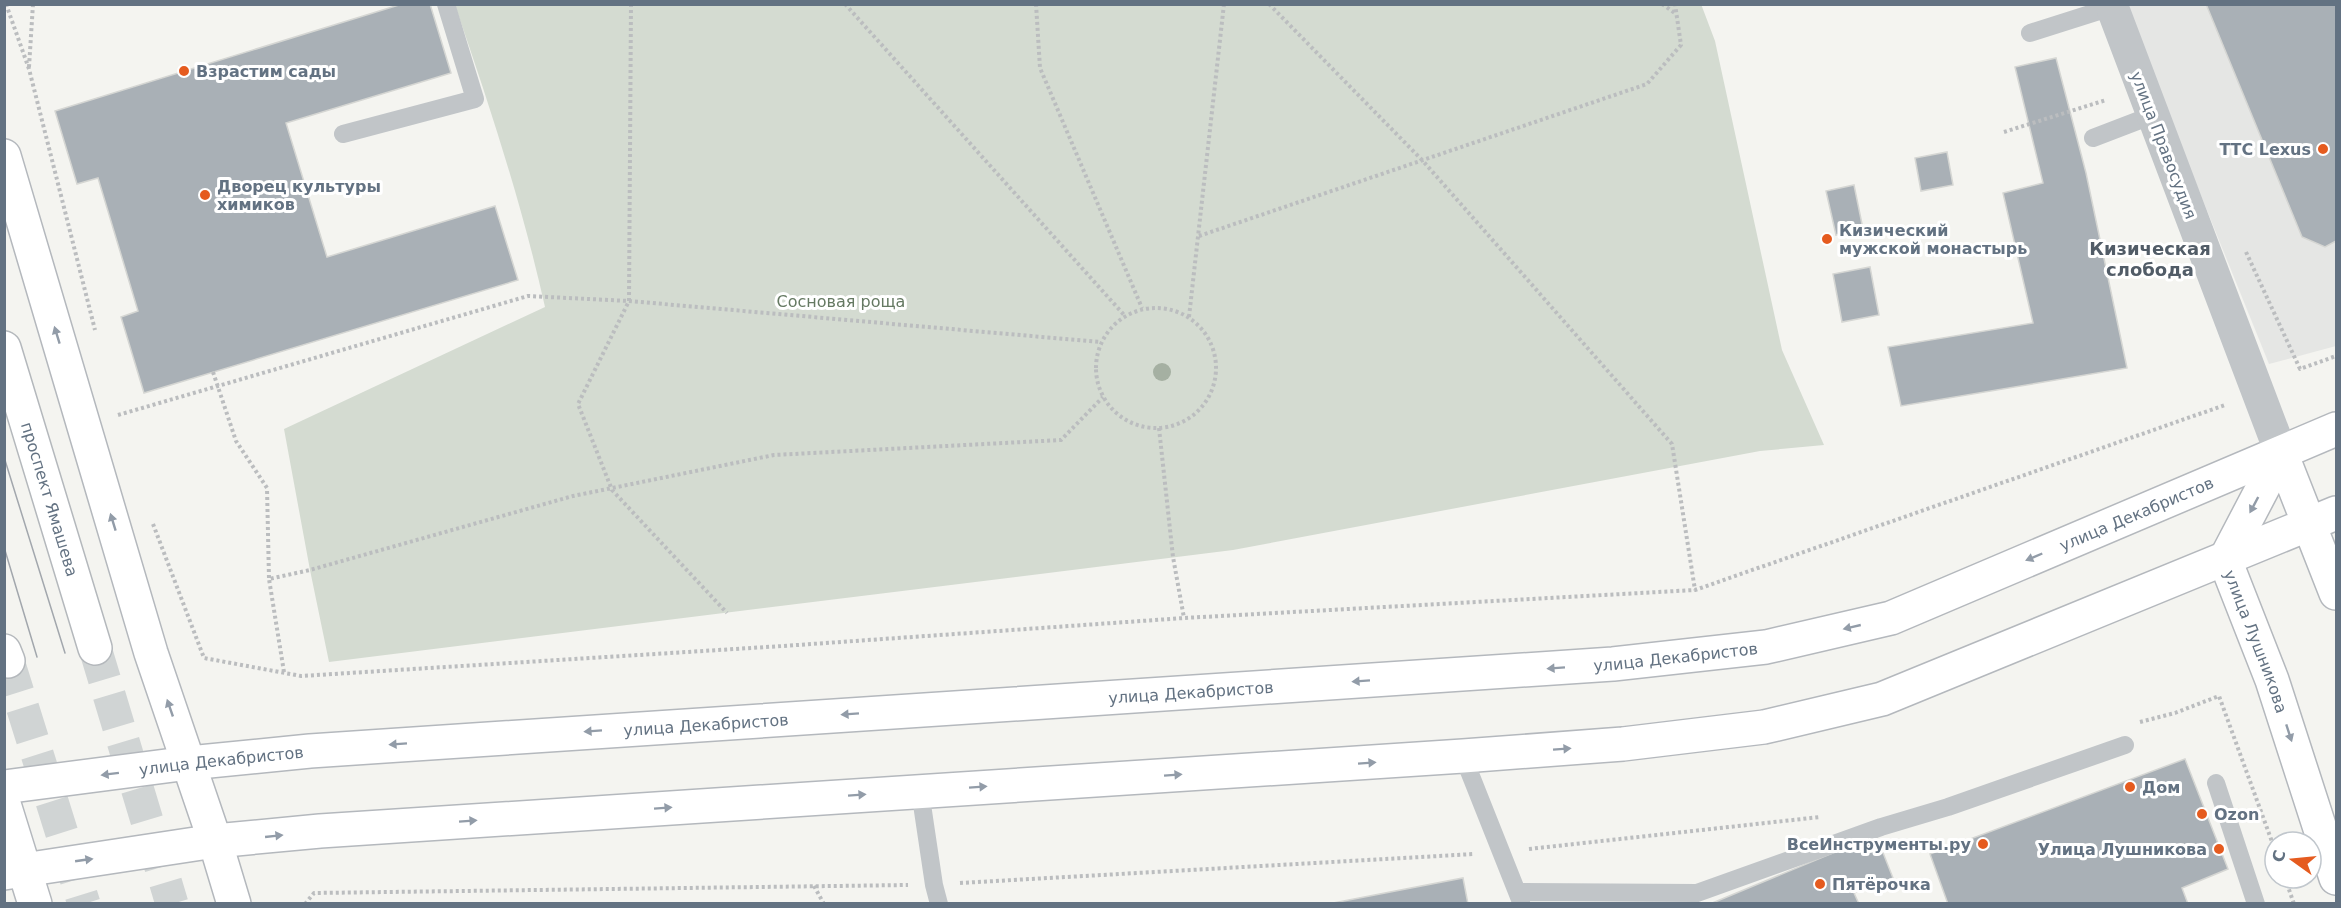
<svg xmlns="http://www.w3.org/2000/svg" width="2341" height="908" font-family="'DejaVu Sans',sans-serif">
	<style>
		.built { fill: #e5e6e4 }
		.green { fill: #d4dbd1 }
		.building { fill: #a9b0b6; stroke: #d5d6d3; stroke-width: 1.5 }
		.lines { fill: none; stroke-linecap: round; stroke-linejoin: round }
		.primary-tunnel { stroke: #d0d4d4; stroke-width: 33; stroke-dasharray: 33 16; stroke-linecap: butt }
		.secondary-casing { stroke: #b4b8bd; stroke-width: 36 }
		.primary-casing { stroke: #b4b8bc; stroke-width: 36 }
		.path { stroke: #bbbdbf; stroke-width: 4; stroke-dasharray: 3 3; stroke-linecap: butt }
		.lane { stroke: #c1c5c8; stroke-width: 18 }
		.street { stroke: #c1c5c8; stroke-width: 33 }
		.secondary { stroke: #fff; stroke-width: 33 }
		.primary { stroke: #fff; stroke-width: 33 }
		.tram { stroke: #a2a7ad; stroke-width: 1.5 }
		.tree { fill: #a5b0a2 }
		.oneway { fill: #929ca8 }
		.poi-dot { fill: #e55b1f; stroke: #fff; stroke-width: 2 }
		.labels { text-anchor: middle; stroke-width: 6; stroke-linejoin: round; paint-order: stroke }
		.poi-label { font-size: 16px; font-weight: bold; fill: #637282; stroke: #fff; text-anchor: start }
		.street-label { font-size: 16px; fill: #637282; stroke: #fff }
		.park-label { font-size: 16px; fill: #657962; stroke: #fff }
		.neighbourhood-label { font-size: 18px; font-weight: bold; fill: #515c67; stroke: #fff }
	</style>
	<rect width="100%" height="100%" fill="#f4f4f0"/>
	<path class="built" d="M2124,5H2336V346L2269,364Z"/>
	<path class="green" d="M1701,4L1715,41L1782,350L1824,445L1760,451L1233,550L329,662L310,570L284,429L545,307C522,204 489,104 455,5Z"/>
	<path class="building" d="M402,4H430L451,73L286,123L327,257L495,206L518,280L144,393L121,317L138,311L98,178L77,184L55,111Z
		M2206,4H2336V241L2325,247L2302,237Z
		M2056,58L2086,173L2127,368L1901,406L1888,347L2033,323L2003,193L2043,183L2015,67Z
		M1947,152L1953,185L1921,191L1915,158Z
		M1854,185L1863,229L1836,235L1826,191Z
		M1870,267L1879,315L1842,322L1833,274Z
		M2185,759L2228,869L2182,888L2188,904H1948L1930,854Z
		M1876,835L1893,878L1854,893L1859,904H1710Z
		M1463,878L1468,904H1328Z"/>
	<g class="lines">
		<path class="primary-tunnel" d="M95,648L172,904
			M8,661L84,904"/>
		<defs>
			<g id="secondary">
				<path d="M4,156L151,653L215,841L234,904"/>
				<path id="s1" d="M2281,453L2225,560L2272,680L2336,878"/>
				<path d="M2281,453L2336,593"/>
				<path id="s2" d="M4,787L189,763L310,751L1613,664L1766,647L1891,618L2336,429"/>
				<path d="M4,804L35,904"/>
				<path d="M4,873L215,841L320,831L1463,756L1623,744L1764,727L1882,699L2336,513"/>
			</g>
			<g id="primary">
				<path id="s3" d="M4,348L95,648"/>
				<path d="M4,651L8,661"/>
			</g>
		</defs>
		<use href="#secondary" class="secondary-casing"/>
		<use href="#primary" class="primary-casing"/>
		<path class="path" d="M6,4L29,69L95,330
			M631,4L629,301L578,404L612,490L727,613
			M845,4L1125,316
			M1036,4L1040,68L1142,308
			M1269,4L1423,161L1672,444L1695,590
			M1662,4L1676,14
			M29,67L33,4
			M2004,132L2106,100
			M1199,236L1647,84L1681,45L1675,4
			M2246,252L2300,369L2336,356
			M1096 368a60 60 0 1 1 120 0a60 60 0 1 1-120 0Z
			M1189,317L1224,4
			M213,372L236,441L267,488L269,579
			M118,415L528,296L629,301L1100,342
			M1159,428L1173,557L1184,618
			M153,524L204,658L301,676L783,646L1184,618L1695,590L2225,405
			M284,672L269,579L310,570L573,496L774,455L1061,440L1103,397
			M2140,722L2175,713L2219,696L2275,850
			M1529,849L1820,817
			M2285,878L2294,904
			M960,883L1474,854
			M814,886L824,904
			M305,904L314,893L908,885"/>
		<path class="lane" d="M2030,33L2112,7
			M343,134L475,99L446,4
			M2093,138L2153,115
			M1463,756L1521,902
			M2216,783L2256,904
			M920,791L934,885L939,904
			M1517,892L1697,893L1881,827L1948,807L2125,745"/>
		<path class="street" d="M2111,4L2281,453"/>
		<use href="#secondary" class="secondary"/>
		<use href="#primary" class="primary"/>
		<path class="tram" d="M4,457L65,653
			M4,547L37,657"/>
	</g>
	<circle class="tree" cx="1162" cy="372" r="9"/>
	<defs><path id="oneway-solid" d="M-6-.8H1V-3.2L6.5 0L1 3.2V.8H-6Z" transform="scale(1.5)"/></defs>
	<g class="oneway">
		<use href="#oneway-solid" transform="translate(57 335) rotate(-107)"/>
		<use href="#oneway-solid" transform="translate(2254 505) rotate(118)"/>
		<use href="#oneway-solid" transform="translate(113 522) rotate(-107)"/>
		<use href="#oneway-solid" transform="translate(2034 557) rotate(157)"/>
		<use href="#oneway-solid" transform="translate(1852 627) rotate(167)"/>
		<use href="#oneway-solid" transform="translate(1556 668) rotate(176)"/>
		<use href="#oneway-solid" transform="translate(1361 681) rotate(176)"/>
		<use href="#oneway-solid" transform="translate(170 708) rotate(-109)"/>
		<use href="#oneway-solid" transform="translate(850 714) rotate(176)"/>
		<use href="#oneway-solid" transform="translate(593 731) rotate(176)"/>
		<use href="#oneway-solid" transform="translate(2289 733) rotate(72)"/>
		<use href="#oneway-solid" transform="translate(398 744) rotate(176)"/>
		<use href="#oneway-solid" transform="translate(1562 749) rotate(-4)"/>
		<use href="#oneway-solid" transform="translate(1367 763) rotate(-4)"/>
		<use href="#oneway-solid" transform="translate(110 774) rotate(173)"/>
		<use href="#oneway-solid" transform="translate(1173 775) rotate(-4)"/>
		<use href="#oneway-solid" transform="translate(978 787) rotate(-4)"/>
		<use href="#oneway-solid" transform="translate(857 795) rotate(-4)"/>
		<use href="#oneway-solid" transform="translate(663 808) rotate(-4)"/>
		<use href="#oneway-solid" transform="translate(468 821) rotate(-4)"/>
		<use href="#oneway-solid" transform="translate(274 836) rotate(-6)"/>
		<use href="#oneway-solid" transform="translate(84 860) rotate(-8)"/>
	</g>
	<g class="poi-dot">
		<circle cx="184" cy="71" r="6"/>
		<circle cx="2323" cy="149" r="6"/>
		<circle cx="205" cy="195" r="6"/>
		<circle cx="1827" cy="239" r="6"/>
		<circle cx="2130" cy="787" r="6"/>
		<circle cx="2202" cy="814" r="6"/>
		<circle cx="1983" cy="844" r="6"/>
		<circle cx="2219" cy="849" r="6"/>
		<circle cx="1820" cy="884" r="6"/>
	</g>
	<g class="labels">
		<g class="poi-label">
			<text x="196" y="77">Взрастим сады</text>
			<text x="2311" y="155" text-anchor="end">ТТС Lexus</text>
			<text x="217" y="192">Дворец культуры<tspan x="217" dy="18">химиков</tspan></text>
			<text x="1839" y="236">Кизический<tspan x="1839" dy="18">мужской монастырь</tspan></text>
			<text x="2142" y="793">Дом</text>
			<text x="2214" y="820">Ozon</text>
			<text x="1971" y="850" text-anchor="end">ВсеИнструменты.ру</text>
			<text x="2207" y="855" text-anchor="end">Улица Лушникова</text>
			<text x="1832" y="890">Пятёрочка</text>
		</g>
		<g class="street-label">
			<text transform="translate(2164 145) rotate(69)" y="6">улица Правосудия</text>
			<text dy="6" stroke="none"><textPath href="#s3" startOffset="158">проспект Ямашева</textPath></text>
			<text dy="6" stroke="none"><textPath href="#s2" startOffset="2163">улица Декабристов</textPath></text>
			<text dy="6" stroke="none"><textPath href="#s1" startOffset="208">улица Лушникова</textPath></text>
			<text dy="6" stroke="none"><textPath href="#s2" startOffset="1677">улица Декабристов</textPath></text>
			<text dy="6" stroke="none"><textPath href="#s2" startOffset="1191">улица Декабристов</textPath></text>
			<text dy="6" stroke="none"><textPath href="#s2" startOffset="705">улица Декабристов</textPath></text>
			<text dy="6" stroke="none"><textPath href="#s2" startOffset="219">улица Декабристов</textPath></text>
		</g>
		<g class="park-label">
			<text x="841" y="307">Сосновая роща</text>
		</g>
		<g class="neighbourhood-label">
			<text x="2150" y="255">Кизическая<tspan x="2150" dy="21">слобода</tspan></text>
		</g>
	</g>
	<rect width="2341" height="908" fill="none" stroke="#637282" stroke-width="12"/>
	<g transform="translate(2293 860) rotate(285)"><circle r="28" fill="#ffffff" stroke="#c1c7cd" stroke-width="1.5"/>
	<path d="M0-4.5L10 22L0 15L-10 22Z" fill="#e55b1f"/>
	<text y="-9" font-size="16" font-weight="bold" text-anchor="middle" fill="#637282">С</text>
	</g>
</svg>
